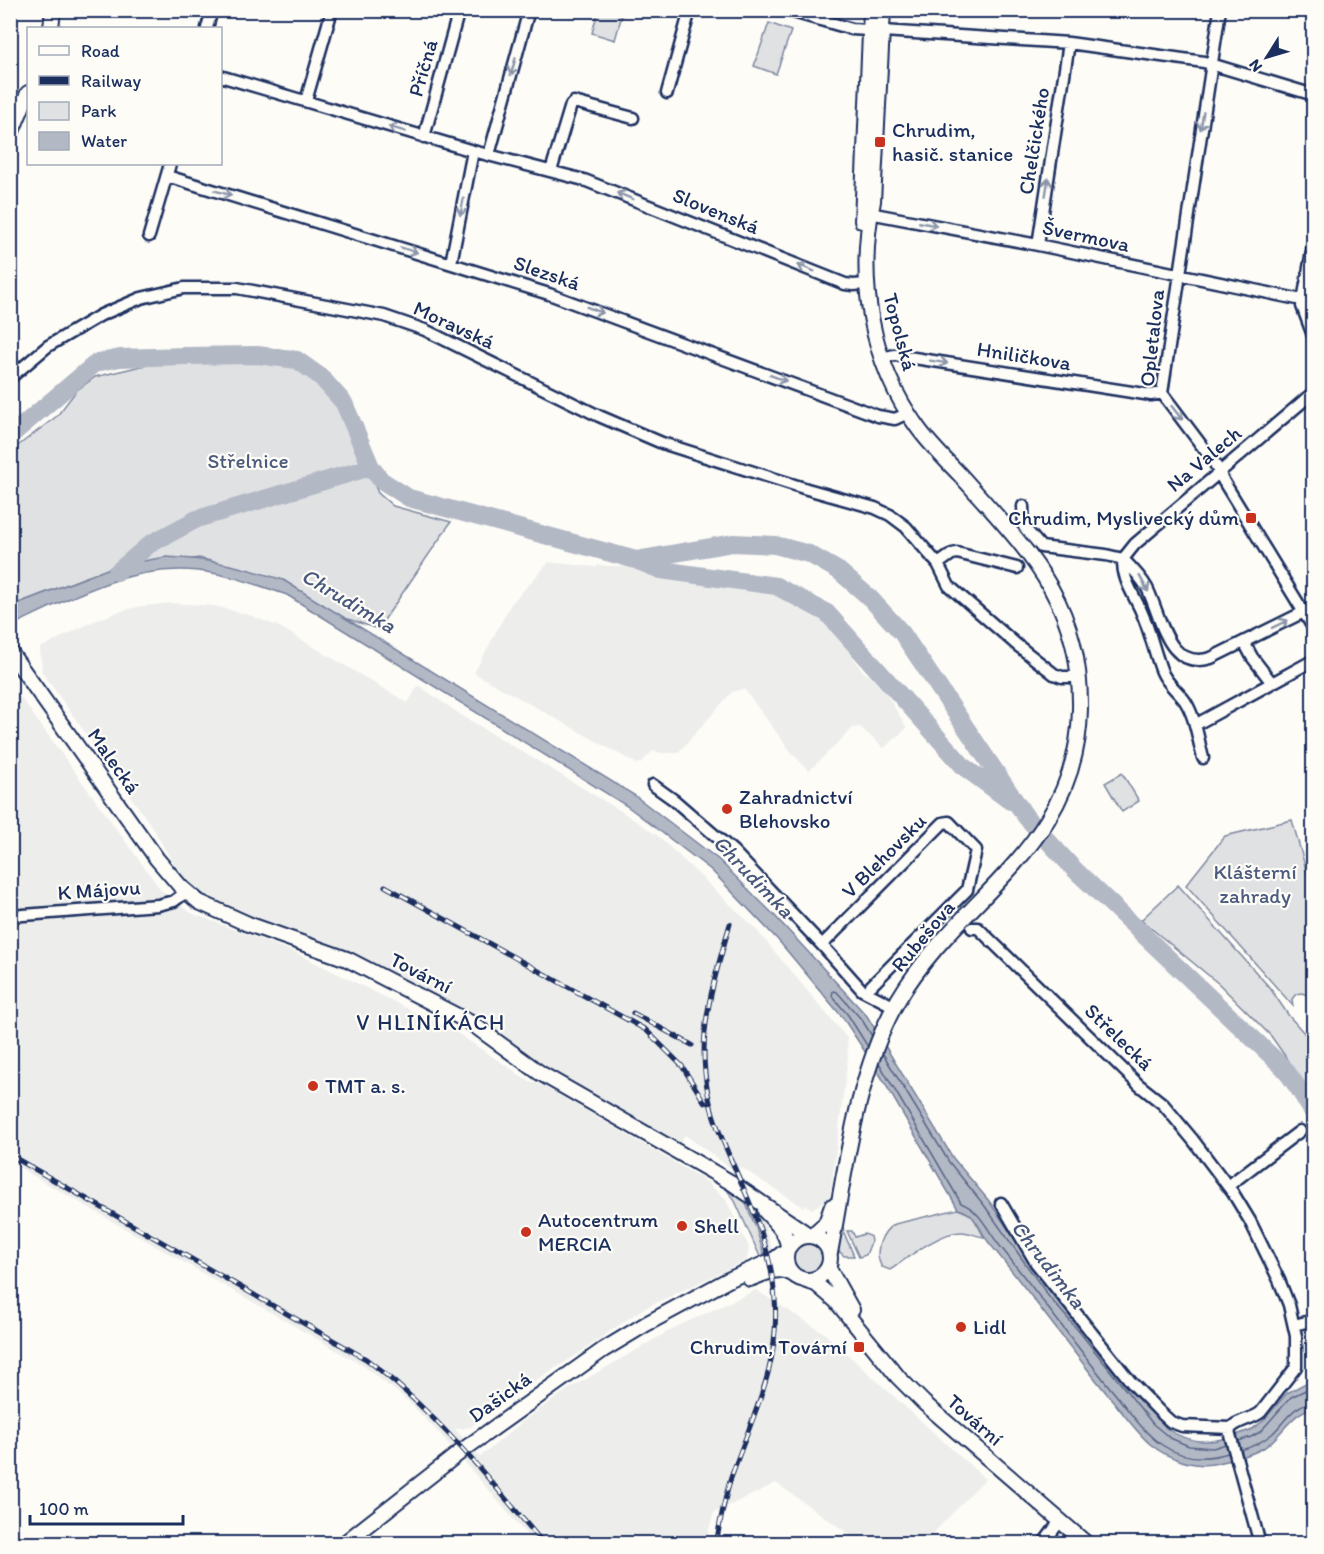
<svg xmlns="http://www.w3.org/2000/svg" width="1324" height="1554" font-family="Itim,sans-serif">
	<style>
		.built { fill: #edeeec }
		.green { fill: #e0e1e3; stroke: #7e88a0; stroke-width: 1.5 }
		.water { fill: #b3b8c5; stroke: #76819c; stroke-width: 1.5 }
		.lines { fill: none; stroke-linecap: round; stroke-linejoin: round }
		.shore { stroke: #586687; stroke-width: 1.5 }
		.river { stroke: #b3b8c5; stroke-width: 18 }
		.street-casing { stroke: #1b2f5e; stroke-width: 15 }
		.secondary-casing { stroke: #1b2f5e; stroke-width: 18 }
		.street { stroke: #fdfcf7; stroke-width: 10 }
		.secondary { stroke: #fdfcf7; stroke-width: 14 }
		.rail-casing { stroke: #1b2f5e; stroke-width: 5 }
		.rail { stroke: #fdfcf7; stroke-width: 3; stroke-dasharray: 9; stroke-linecap: butt }
		.oneway { stroke: #8c96aa }
		.poi-dot { fill: #c8321e; stroke: #fdfcf7; stroke-width: 2 }
		.labels { text-anchor: middle; stroke-width: 4.5; stroke-linejoin: round; paint-order: stroke }
		.street-label { font-size: 21px; fill: #1b2f5e; stroke: #fdfcf7 }
		.poi-label { font-size: 21px; fill: #1b2f5e; stroke: #fdfcf7; text-anchor: start }
		.park-label { font-size: 21px; fill: #4c5c7f; stroke: #fdfcf7 }
		.water-label { font-size: 22px; font-style: italic; fill: #49587d; stroke: #fdfcf7 }
		.neighbourhood-label { font-size: 22px; letter-spacing: 1.5px; fill: #1b2f5e; stroke: #fdfcf7 }
	</style>
	<rect width="100%" height="100%" fill="#fdfcf7"/>
	<filter id="ink" filterUnits="userSpaceOnUse"><feTurbulence type="fractalNoise" baseFrequency=".0167" numOctaves="2"/><feDisplacementMap in="SourceGraphic" scale="12" xChannelSelector="R" yChannelSelector="G"/><feConvolveMatrix kernelMatrix="1 2 1 2 8 2 1 2 1" color-interpolation-filters="sRGB"/></filter>
	<g filter="url(#ink)">
		<path class="built" d="M549,562L596,567L598,565L690,571L752,584L783,595L827,624L839,636L863,672L870,676L884,690L907,728L884,748L860,727L853,728L809,771L792,753L744,689L732,692L678,753H660L654,750L641,763L637,764L474,673L511,604Z
			M171,603L215,606L249,615L280,627L408,703L418,685L461,715L621,811L658,836L754,927L847,1038L848,1058L830,1197L812,1209L805,1205L803,1207L742,1168L729,1167L685,1135L680,1143L527,1058L490,1030L232,913L201,895L182,879L153,828L42,672L40,648L94,621L118,612L136,607Z
			M10,683L161,890L191,913L294,952L457,1033L529,1081L546,1087L706,1181L726,1200L749,1247L747,1260L641,1310L575,1356L500,1402L471,1427L455,1429L480,1457L527,1418L567,1390L676,1327L756,1290L824,1333L985,1479L924,1543H862L776,1483L714,1513L705,1543H534L440,1434L407,1400L362,1365L11,1163Z
			M744,1199L761,1213L773,1253L765,1259L756,1228Z"/>
		<path class="green" d="M598,11H623L615,40L592,33Z
			M769,23L791,31L776,74L754,66Z
			M270,356L309,367L329,388L368,474H370L378,493L393,506L451,522L378,629L342,617L283,580L199,558L86,577L11,606V451L57,416L76,391L95,377L154,363Z
			M1122,773L1139,801L1122,812L1105,783Z
			M1292,820L1313,894V1017L1307,995L1302,993L1296,994L1292,999L1293,1006L1186,885L1225,836Z
			M1178,885L1270,988L1289,1016L1313,1043V1096L1271,1036L1219,984L1141,920Z
			M723,1184L744,1199L756,1228L765,1259L762,1261L735,1201Z
			M958,1209L972,1215L984,1237C975,1236 969,1232 961,1232C940,1232 907,1258 890,1270L882,1267C873,1253 881,1231 895,1224Z
			M842,1221L844,1233L854,1256H844L836,1248Z
			M847,1231H852L855,1237L864,1234L870,1236L871,1242L866,1255L859,1257Z
			M794 1258a14 14 0 1 1 28 0a14 14 0 1 1-28 0Z"/>
		<path class="water" d="M166,557C211,559 240,566 283,580L634,795L719,860L775,916L867,1016L953,1158L989,1201L1033,1266L1166,1428C1192,1447 1219,1443 1247,1431L1248,1432L1263,1421L1287,1393L1313,1379V1408C1292,1412 1282,1435 1265,1447C1252,1455 1232,1460 1218,1463C1195,1469 1167,1458 1150,1444C1134,1430 1122,1411 1108,1395C1068,1346 1031,1294 990,1244C979,1231 977,1213 958,1209L879,1073L843,1018L778,940L711,870L627,806L287,595C258,585 228,574 198,571C129,564 70,598 11,626V606L115,566Z"/>
		<g class="lines">
			<path class="shore" d="M868,1047L848,1015L832,996L833,991L837,992L862,1020L872,1036
				M883,1054L949,1162L984,1205L1049,1297L1077,1329L1153,1424L1170,1438L1189,1446L1213,1448L1226,1444
				M879,1063L961,1203C981,1211 987,1230 1000,1246C1039,1295 1076,1346 1116,1395C1130,1412 1144,1433 1162,1445C1183,1459 1205,1460 1228,1453
				M1239,1441L1251,1437L1260,1432L1291,1397L1314,1386
				M1241,1450C1253,1447 1262,1442 1272,1434C1285,1422 1293,1404 1314,1402"/>
			<path class="river" d="M10,436L96,363L120,358L185,356L257,355L297,360L321,377L344,403L371,467L381,480L409,498L636,560L733,543L775,545L809,554L839,571L870,598L902,633L1026,817L1073,868L1284,1068L1299,1089L1314,1114
				M638,561L661,570L776,586L827,613L964,767L1010,801
				M117,572L150,544L197,519L371,467"/>
			<defs>
				<path id="street" d="M786,10L852,29L1069,43L1204,62L1314,95
					M1220,10L1162,393L1214,462L1224,482L1314,629
					M207,28L212,10
					M220,76L473,151L584,180L845,284L853,285L867,284
					M667,93L690,10
					M306,101L332,10
					M424,137L459,10
					M489,155L529,10
					M551,171L571,105L574,102L633,118
					M167,176L549,294L878,416L895,419L908,413
					M864,212L1038,245L1302,300
					M149,236L170,164
					M1314,240L1302,306L1314,338
					M1038,245L1069,43
					M451,263L473,151
					M881,358L895,355L1151,395L1162,393
					M10,378L48,346L101,315L141,298L184,288H237L384,316L425,330L599,416L662,443L807,489L875,508L890,515L906,527L924,548L938,564L949,586L1017,645L1054,674L1062,677H1079
					M1314,392L1135,544L1123,559C1132,568 1141,577 1147,588C1162,618 1167,671 1211,658L1314,607
					M1023,506L1024,527L1041,547L1106,555L1123,559C1122,579 1133,593 1141,611C1150,630 1154,652 1162,672C1167,684 1178,691 1185,701C1196,718 1198,740 1203,758
					M938,564L952,554L957,553L1017,568
					M1244,642L1252,657L1272,683
					M1195,725L1314,660
					M653,785L674,800L733,851L822,945L862,990L895,1007
					M10,916L158,905L174,901L186,892
					M972,928H978L1139,1085L1163,1104L1193,1140L1233,1193L1250,1221L1279,1280L1289,1305L1296,1336V1367L1261,1412C1252,1420 1234,1420 1229,1431L1260,1544
					M822,945L943,823L949,822L976,850L967,890L871,986
					M1228,1186L1300,1131
					M1001,1203L1036,1263L1131,1382L1160,1412L1171,1422L1182,1426L1230,1428
					M1294,1325L1314,1320
					M1043,1544L1060,1521"/>
				<path id="secondary" d="M51,28L53,10
					M10,136L28,93
					M862,221L871,10
					M10,652L157,859L180,886L199,902L248,924L347,959L471,1023L540,1073L732,1183L810,1236
					M765,1211C775,1222 787,1232 788,1247
					M786 1258a22 22 0 1 1 44 0a22 22 0 1 1-44 0Z
					M811,1236L826,1223L832,1206
					M830,1253C845,1172 857,1071 898,1000C959,896 1078,848 1080,709C1082,602 1028,551 962,477C947,461 931,446 918,428C870,362 857,280 873,201L883,10
					M828,1267L852,1310
					M750,1279C765,1273 780,1265 794,1275
					M804,1280L816,1284L836,1301L898,1377L924,1403L1087,1544
					M343,1544L463,1450L603,1350L646,1324L728,1280L775,1259L788,1249"/>
			</defs>
			<use href="#street" class="street-casing"/>
			<use href="#secondary" class="secondary-casing"/>
			<use href="#street" class="street"/>
			<use href="#secondary" class="secondary"/>
			<defs>
				<path id="rail" d="M385,886L646,1030L682,1066L705,1103
					M633,1013L692,1045
					M10,1155L366,1359C435,1411 488,1478 544,1544
					M716,1544C721,1518 725,1493 734,1469C755,1410 780,1364 775,1299C770,1235 744,1193 721,1136C689,1059 708,1000 730,924"/>
			</defs>
			<use href="#rail" class="rail-casing"/>
			<use href="#rail" class="rail"/>
		</g>
		<defs><path id="oneway-shaft" d="M-6 0H5M1.5-3L5.5 0L1.5 3" fill="none" stroke-width="1.6" stroke-linecap="round" stroke-linejoin="round" transform="scale(1.5)"/></defs>
		<g class="oneway">
			<use href="#oneway-shaft" transform="translate(513 67) rotate(106)"/>
			<use href="#oneway-shaft" transform="translate(1202 121) rotate(99)"/>
			<use href="#oneway-shaft" transform="translate(397 129) rotate(-163)"/>
			<use href="#oneway-shaft" transform="translate(1047 187) rotate(-81)"/>
			<use href="#oneway-shaft" transform="translate(223 193) rotate(17)"/>
			<use href="#oneway-shaft" transform="translate(625 196) rotate(-158)"/>
			<use href="#oneway-shaft" transform="translate(462 207) rotate(101)"/>
			<use href="#oneway-shaft" transform="translate(928 224) rotate(11)"/>
			<use href="#oneway-shaft" transform="translate(409 250) rotate(17)"/>
			<use href="#oneway-shaft" transform="translate(806 268) rotate(-158)"/>
			<use href="#oneway-shaft" transform="translate(595 310) rotate(20)"/>
			<use href="#oneway-shaft" transform="translate(939 362) rotate(9)"/>
			<use href="#oneway-shaft" transform="translate(778 378) rotate(20)"/>
			<use href="#oneway-shaft" transform="translate(1177 413) rotate(52)"/>
			<use href="#oneway-shaft" transform="translate(1144 584) rotate(61)"/>
			<use href="#oneway-shaft" transform="translate(1280 624) rotate(-26)"/>
		</g>
	</g>
	<g class="poi-dot">
		<rect x="874" y="136" width="12" height="12" rx="3"/>
		<rect x="1245" y="512" width="12" height="12" rx="3"/>
		<circle cx="727" cy="809" r="6"/>
		<circle cx="313" cy="1086" r="6"/>
		<circle cx="682" cy="1226" r="6"/>
		<circle cx="526" cy="1232" r="6"/>
		<circle cx="961" cy="1327" r="6"/>
		<rect x="853" y="1341" width="12" height="12" rx="3"/>
	</g>
	<g class="labels">
		<g class="street-label">
			<text transform="translate(423 68) rotate(-74)" y="7">Příčná</text>
			<text transform="translate(1034 141) rotate(-81)" y="7">Chelčického</text>
			<text transform="translate(716 211) rotate(22)" y="7">Slovenská</text>
			<text transform="translate(1086 236) rotate(12)" y="7">Švermova</text>
			<text transform="translate(547 273) rotate(19)" y="7">Slezská</text>
			<text transform="translate(454 325) rotate(25)" y="7">Moravská</text>
			<text transform="translate(900 332) rotate(75)" y="7">Topolská</text>
			<text transform="translate(1152 338) rotate(-84)" y="7">Opletalova</text>
			<text transform="translate(1024 356) rotate(9)" y="7">Hniličkova</text>
			<text transform="translate(1204 459) rotate(-40)" y="7">Na Valech</text>
			<text transform="translate(114 761) rotate(55)" y="7">Malecká</text>
			<text transform="translate(884 856) rotate(-45)" y="7">V Blehovsku</text>
			<text transform="translate(99 890) rotate(-4)" y="7">K Májovu</text>
			<text transform="translate(923 936) rotate(-50)" y="7">Rubešova</text>
			<text transform="translate(421 973) rotate(27)" y="7">Tovární</text>
			<text transform="translate(1119 1037) rotate(44)" y="7">Střelecká</text>
			<text transform="translate(500 1397) rotate(-36)" y="7">Dašická</text>
			<text transform="translate(975 1420) rotate(41)" y="7">Tovární</text>
		</g>
		<g class="poi-label">
			<text x="892" y="137">Chrudim,<tspan x="892" dy="24">hasič. stanice</tspan></text>
			<text x="1239" y="525" text-anchor="end">Chrudim, Myslivecký dům</text>
			<text x="739" y="804">Zahradnictví<tspan x="739" dy="24">Blehovsko</tspan></text>
			<text x="325" y="1093">TMT a. s.</text>
			<text x="538" y="1227">Autocentrum<tspan x="538" dy="24">MERCIA</tspan></text>
			<text x="694" y="1233">Shell</text>
			<text x="973" y="1334">Lidl</text>
			<text x="847" y="1354" text-anchor="end">Chrudim, Tovární</text>
		</g>
		<g class="park-label">
			<text x="248" y="468">Střelnice</text>
			<text x="1255" y="879">Klášterní<tspan x="1255" dy="24">zahrady</tspan></text>
		</g>
		<g class="water-label">
			<text transform="translate(349 600) rotate(31)" y="8">Chrudimka</text>
			<text transform="translate(754 876) rotate(46)" y="8">Chrudimka</text>
			<text transform="translate(1049 1264) rotate(52)" y="8">Chrudimka</text>
		</g>
		<g class="neighbourhood-label">
			<text x="431" y="1030">V HLINÍKÁCH</text>
		</g>
	</g>
	<rect width="1324" height="1554" fill="none" stroke="#fdfcf7" stroke-width="36"/>
	<rect x="18" y="18" width="1288" height="1518" fill="none" stroke="#1b2f5e" stroke-width="2" filter="url(#ink)"/>
	<rect x="27" y="27" width="195" height="138" fill="#fdfcf7" stroke="#a3aaba" stroke-width="1.5"/>
	<rect x="39" y="46" width="30" height="9" fill="#fdfcf7" stroke="#a3aaba" stroke-width="1.5"/>
	<text x="81" y="57" font-size="18" fill="#1b2f5e">Road</text>
	<rect x="39" y="76" width="30" height="9" fill="#1b2f5e" stroke="#a3aaba" stroke-width="1.5"/>
	<text x="81" y="87" font-size="18" fill="#1b2f5e">Railway</text>
	<rect x="39" y="102" width="30" height="18" fill="#e0e1e3" stroke="#a3aaba" stroke-width="1.5"/>
	<text x="81" y="117" font-size="18" fill="#1b2f5e">Park</text>
	<rect x="39" y="132" width="30" height="18" fill="#b3b8c5" stroke="#a3aaba" stroke-width="1.5"/>
	<text x="81" y="147" font-size="18" fill="#1b2f5e">Water</text>
	<g transform="translate(1267 57) rotate(233)" stroke="#fdfcf7" stroke-width="4.5" paint-order="stroke">
	<path d="M0-4.5L10 22L0 15L-10 22Z" fill="#1b2f5e"/>
	<text y="-9" font-size="16" font-weight="bold" text-anchor="middle" fill="#1b2f5e">N</text>
	</g>
	<path d="M30 1515v9h153v-9" fill="none" stroke="#1b2f5e" stroke-width="3"/>
	<text x="39" y="1515" font-size="18" fill="#1b2f5e" stroke="#fdfcf7" stroke-width="4.5" paint-order="stroke">100 m</text>
</svg>
